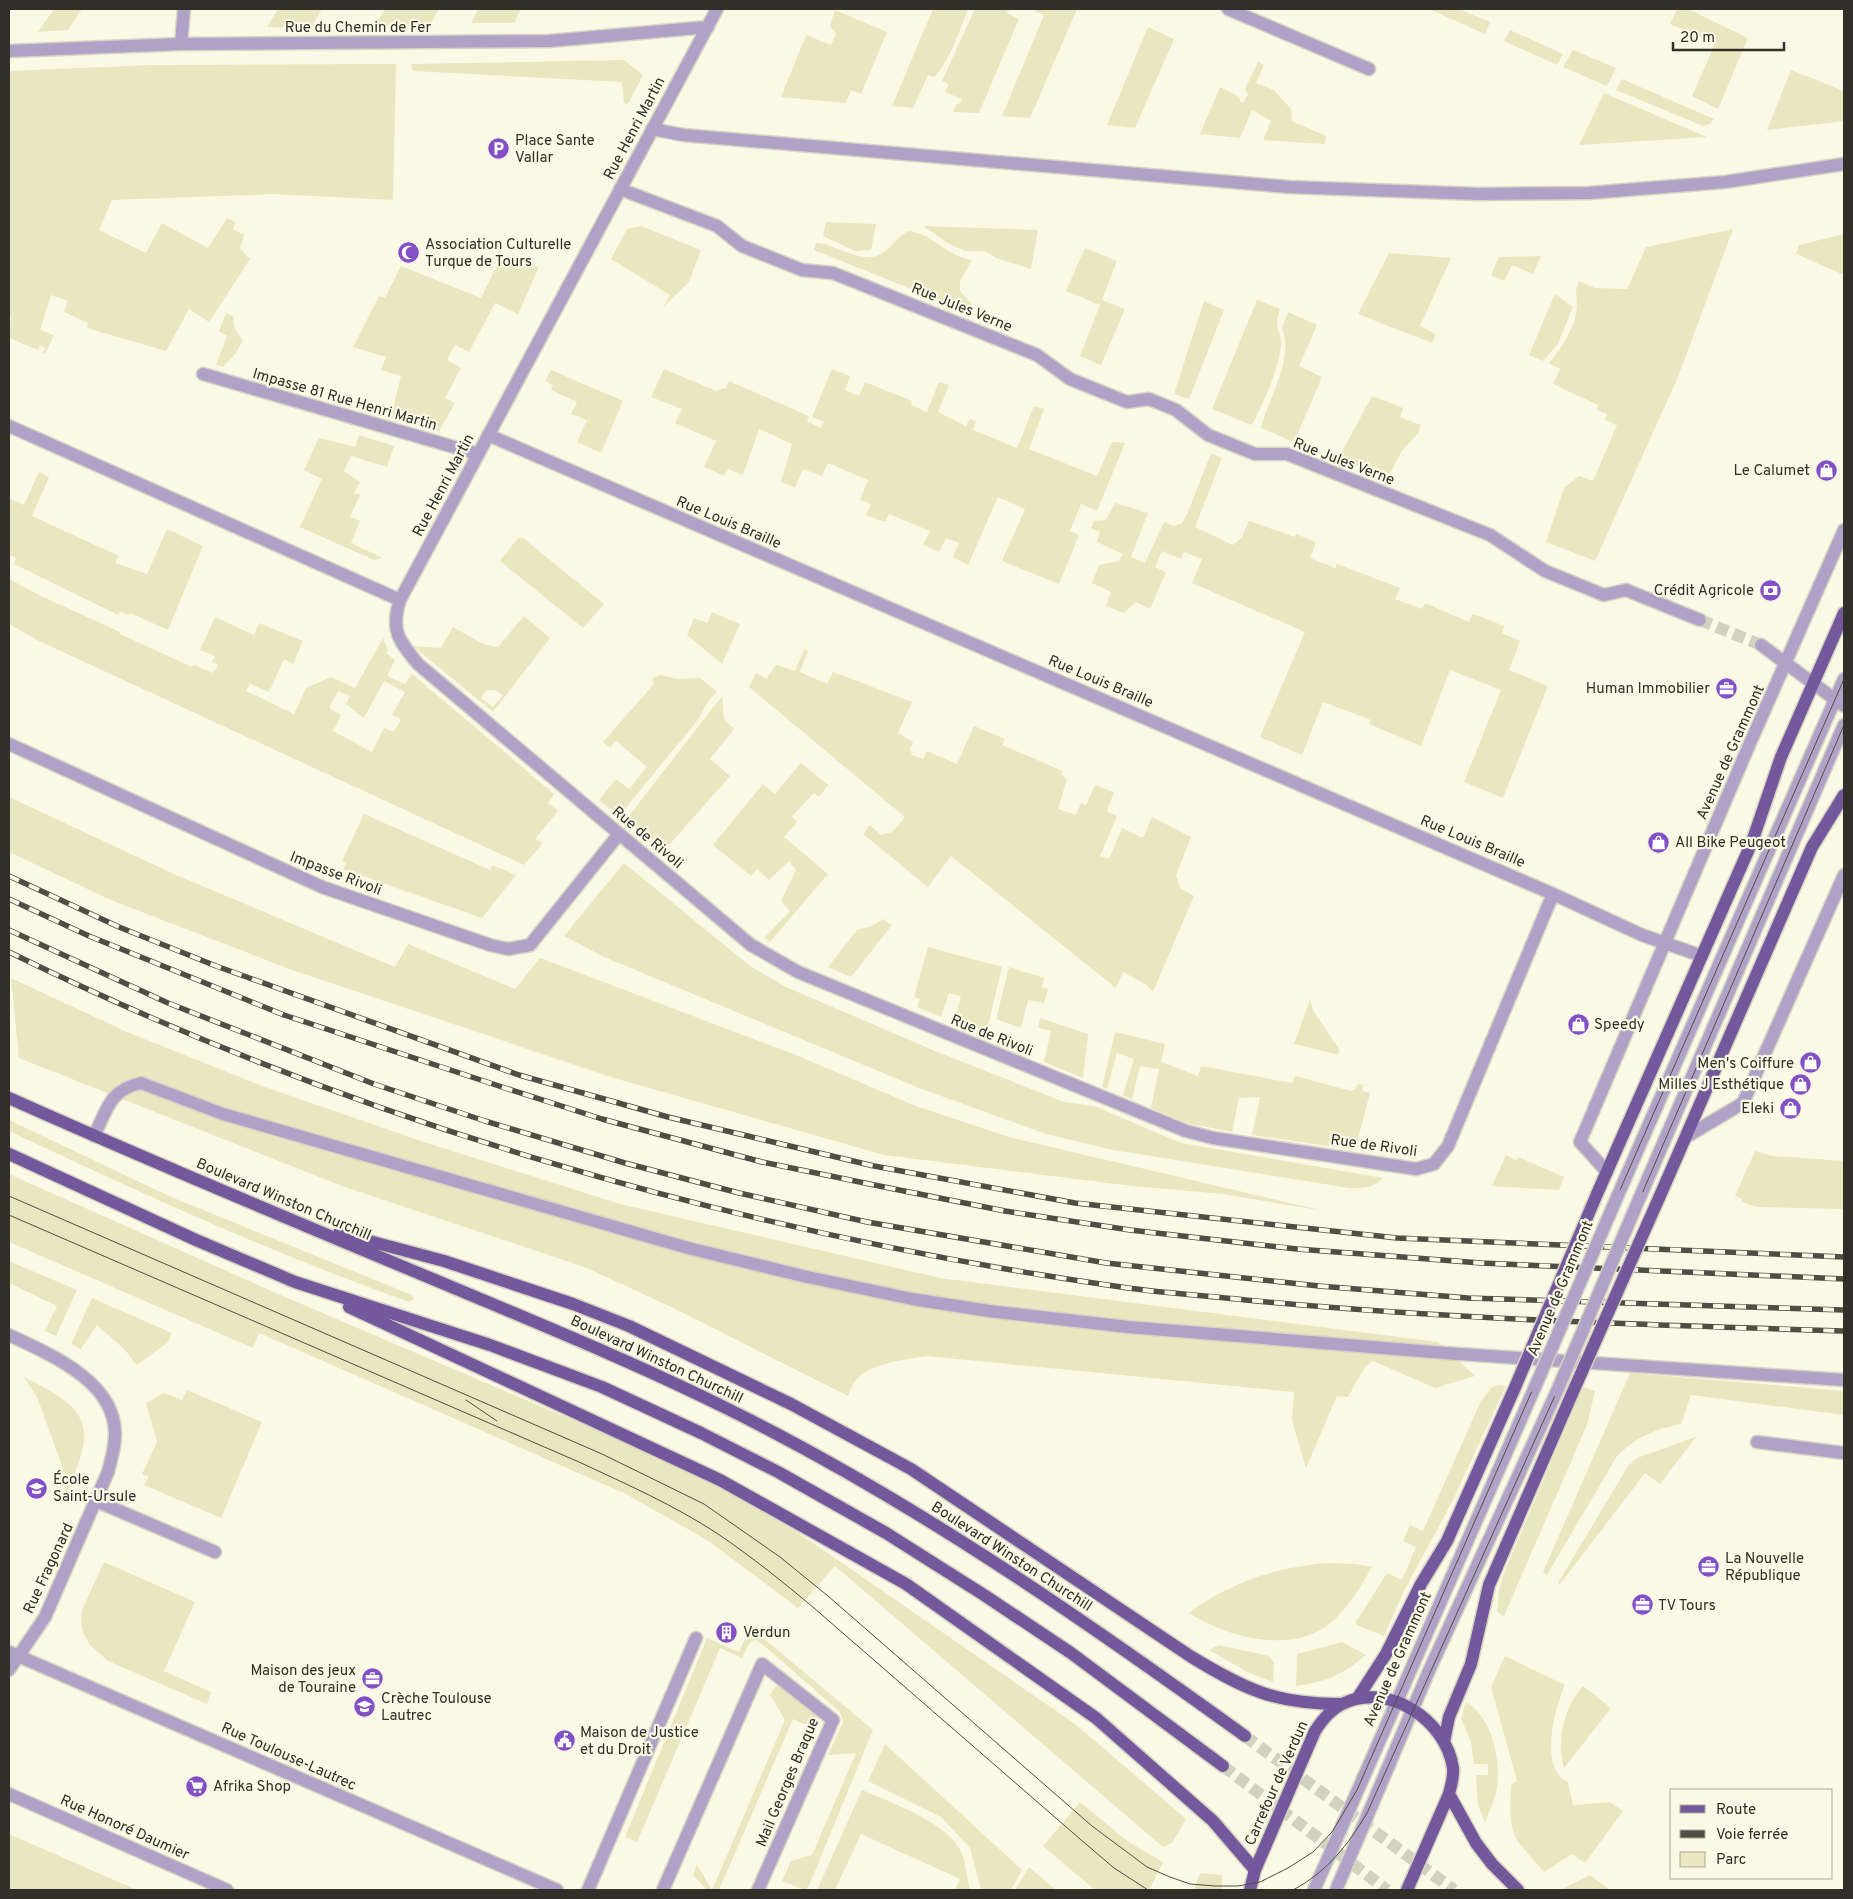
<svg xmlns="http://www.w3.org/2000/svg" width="1853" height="1899" font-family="Overpass,sans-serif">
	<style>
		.green { fill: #e9e7bf; fill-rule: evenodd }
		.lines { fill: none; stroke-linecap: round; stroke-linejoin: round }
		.street-tunnel { stroke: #d2d1c0; stroke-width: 12; stroke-dasharray: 12 6; stroke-linecap: butt }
		.primary-tunnel { stroke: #d2d1c0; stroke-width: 12; stroke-dasharray: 12 6; stroke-linecap: butt }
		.lane-casing { stroke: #d6d5c4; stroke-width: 15 }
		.street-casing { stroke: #d6d5c4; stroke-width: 15 }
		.primary-casing { stroke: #d6d5c4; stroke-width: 15 }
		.lane { stroke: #afa2c7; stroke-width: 12 }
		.street { stroke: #afa2c7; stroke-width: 12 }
		.primary { stroke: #73599b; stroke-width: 12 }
		.tram { stroke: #4f4e45; stroke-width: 1 }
		.rail-casing { stroke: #4f4e45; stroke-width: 5.5 }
		.rail { stroke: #faf9e6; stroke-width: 4; stroke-dasharray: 11; stroke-linecap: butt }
		.lane-bridge-casing { stroke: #d6d5c4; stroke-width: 15; stroke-linecap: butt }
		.primary-bridge-casing { stroke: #d6d5c4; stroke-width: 15; stroke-linecap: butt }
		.lane-bridge { stroke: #afa2c7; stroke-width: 12 }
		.primary-bridge { stroke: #73599b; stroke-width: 12 }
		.labels { text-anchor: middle; stroke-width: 4.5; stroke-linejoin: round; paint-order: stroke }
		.street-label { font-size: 15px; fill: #302f28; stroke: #faf9e6 }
		.poi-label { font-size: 15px; fill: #302f28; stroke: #faf9e6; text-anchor: start }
	</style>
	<rect width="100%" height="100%" fill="#faf9e6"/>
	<path class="green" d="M54,9H82L68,30L38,32Z
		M278,9H322L311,28L267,27Z
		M385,9H439L430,25L374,26Z
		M478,9H521L514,23H471Z
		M933,9H968C961,27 948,65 934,77L928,75L913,108L892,106Z
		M975,9H1008L1007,13L1019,19L979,113L953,112L956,104H959L962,99L945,92L949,84L942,81Z
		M1031,9H1077L1030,118L1002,116L1044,15Z
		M1429,9H1459L1490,22L1485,34Z
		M1677,9H1688L1748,38L1718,109L1692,96L1715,44L1670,24Z
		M835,10L887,32L861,94L851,90L846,103L781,97L806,35L831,45L836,34L830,26Z
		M1148,27L1174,39L1135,128L1107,125Z
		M1510,30L1563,54L1557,65L1504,41Z
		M1573,50L1616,68L1607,86L1563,67Z
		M624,60L643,75L628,104L624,103L622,82L413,71L411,64Z
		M1258,62L1264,65L1256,83L1274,90L1291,109L1292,121L1326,136L1325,144L1263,140L1271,121L1252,110L1240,138L1200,134L1220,87L1239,97L1241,103L1244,102L1248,94L1245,89Z
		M396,64L393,200L274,194L112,200L99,230L146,253L162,223L208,248L227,218L236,222L233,229L244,235L240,248L250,259L209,322L189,309L166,351L87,328L88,323L64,312L68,301L51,295L40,330L54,335L45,354L43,353L45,348L40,345L38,350L9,338L11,317L9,316V71L153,65Z
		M1791,70L1844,91V121L1767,130Z
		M1622,79L1714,119L1710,124L1703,126L1616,90Z
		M1604,93L1707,137L1579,145Z
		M826,222L876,224L871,250L855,251L823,236Z
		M641,226L701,250L689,282L663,307L670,295L611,259L627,229Z
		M923,226L1038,230L1031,269L996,258L985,251H965L949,244Z
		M1733,229L1678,377L1595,561L1546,542L1564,488L1579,476L1593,481L1617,425L1605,420L1607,414L1597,410L1598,405L1553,384L1560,369L1549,363C1562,348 1577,325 1577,304C1577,293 1574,292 1579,281L1595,288L1627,289L1646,247Z
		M908,231C935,234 943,255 972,260L960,281V291L972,304L969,312L814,250L816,243C836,244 856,262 877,256C889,252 896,237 908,231Z
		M1844,234V275L1796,254L1799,245Z
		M1085,248L1117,261L1102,300L1125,309L1101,365L1080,356L1100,305L1066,291Z
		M1389,253L1451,258L1420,326L1436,334L1432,343L1358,314Z
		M1541,256L1533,274L1512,265L1504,281L1491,275L1499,257Z
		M499,261L539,267L518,314L495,303L469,352L455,345L447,360L461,368L445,398L455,403L439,431L391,417L401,376L381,370L386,357L353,347L379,296L385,298L401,266L481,298Z
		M1555,294L1573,307L1558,344L1543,361L1529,355Z
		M1257,300L1280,309C1272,329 1283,333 1281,347C1277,374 1264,401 1252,425L1212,409Z
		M1204,301L1224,310L1189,399L1174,394Z
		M1288,312L1317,325L1299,366L1322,377L1294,442L1261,428C1269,397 1294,360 1282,328Z
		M226,313L233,316L235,330L243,340L236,353L223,367L216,365L227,336L219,331Z
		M664,369L716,391L726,388L729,381L809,416L807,421L821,428L824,422L812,417L832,369L850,376L845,390L859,396L865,382L912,401L911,405L927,412L939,382L949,385L938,412L966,426L970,419L976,421L973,430L1017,448L1034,406L1044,409L1029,449L1097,476L1112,442L1125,443L1097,511L1081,504L1070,531L1079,535L1059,584L1002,561L1025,509L998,497L968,565L953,557L959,543L946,538L939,552L923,545L930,531L889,514L885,522L866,515L871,504L860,500L868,480L828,463L822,476L803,469L795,487L781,482L792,444L759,429L743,475L728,469L724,476L704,467L716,441L675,423L682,409L651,397Z
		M551,370L623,401L601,453L577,442L587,420L571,414L577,402L551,390L553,385L545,381Z
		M1372,396L1403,408L1400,417L1421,425L1418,433L1401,452L1388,478L1338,459Z
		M359,435L394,446L387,467L351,456L344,471L360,482L354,493L360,495L350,517L360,521L351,543L383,558L374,560L300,527L322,479L304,470L319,438L355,447Z
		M1211,453L1222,458L1195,527L1233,545L1242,537L1249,521L1295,537L1296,534L1316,542L1310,558L1335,568L1337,564L1400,588L1395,599L1422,609L1425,603L1469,622L1473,614L1504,626L1502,633L1520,641L1509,670L1548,686L1503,798L1464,782L1501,690L1450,670L1421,746L1369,724L1371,720L1323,702L1302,755L1260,737L1305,632L1192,583L1202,559L1184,552L1181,559L1162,551L1155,567L1166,572L1150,609L1136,602L1124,613L1106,606L1111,592L1092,583L1099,565L1119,561L1123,554L1097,542L1100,532L1091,528L1094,521L1106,520L1115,503L1148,513L1131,557L1145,563L1164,522L1174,526L1182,523L1188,512Z
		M39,472L49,477L32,516L119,556L115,563L147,574L167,529L203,546L168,630L130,613L128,615L120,612L118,615L14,564L16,558L9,555V498L24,505Z
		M518,538H523L604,604L583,628L500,561Z
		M9,579L39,595L120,632V634L192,667L194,665L213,673L218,665L212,662L215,656L200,650L215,617L254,635L259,623L303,641L293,664L284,659L269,692L250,684L246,691L294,714L306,688L331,677L355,688L383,638L388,650L386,653L395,660L387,676L405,684L412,674L554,794L548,803L558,811L535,839L543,843L524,865L37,640L9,624ZM384,681L405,692L392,715L401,719L394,732L384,728L372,752L333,731L341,715L329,708L338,691L350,696L346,704L364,718Z
		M712,612L740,624L722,664L687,635L694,618L707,623Z
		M524,616L550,638L493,712L413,646L441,648L453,627L483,644L498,647ZM495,690L503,695L493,707L481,698L486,691Z
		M804,650L808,651L800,672L827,684L833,672L912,702L898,733L913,742L910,749L912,755L923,759L927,751L957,764L974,726L1005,739L1002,745L1063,771L1061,775L1067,779L1058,809L1076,815L1081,803L1086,805L1095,785L1114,792L1107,811L1117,816L1100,856L1109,859L1122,828L1143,838L1152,817L1191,837L1176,875L1180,888L1194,896L1153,992L1145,984L1123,972L1116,988L951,856L928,887L863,834L870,825L881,835L892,832L905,817L749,687L756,673L766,679L776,665L795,671Z
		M661,675L677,679L700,678L717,692L709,700L697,721L619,816L599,800L616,779L629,789L647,767L616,741L610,748L603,742L654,684L652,678Z
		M722,696L724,719L734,729L710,759L730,776L662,853L625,821Z
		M801,763L828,785L819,797L814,793L792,816L797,822L784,837L828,874L770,942L764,938L790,911L781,901L796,870L789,861L769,880L757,869L751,876L713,845L763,784L775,794Z
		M9,797L176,875L395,967L408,944L515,989L540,958L796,1055L916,1106L1009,1137L1324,1211L1223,1194L1132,1186L884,1155L614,1078L292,970L113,901L9,852Z
		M364,814L490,870L492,865L516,875L482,918L343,869L346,863L342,861Z
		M624,863L750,966L786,987L935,1051L1064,1102L1094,1106L1181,1143L1383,1178C1373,1189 1363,1188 1349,1188L1113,1150L1046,1134L919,1088L604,957L564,936Z
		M883,919L892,925L851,977L828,967L857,930L872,926Z
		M928,947L1002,967L988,1026H984L982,1034L954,1022L961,996L949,993L941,1017L917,1007L920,999L914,997Z
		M1009,967L1044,978L1042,987L1048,989L1044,1003L1028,1000L1021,1028L996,1019Z
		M11,978L127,1032L265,1087L421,1141L620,1204L940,1278L1438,1342L1475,1376L1435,1388L1373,1361L1365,1367L1348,1397L1337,1396L1306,1468L1292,1420L1294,1392L927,1356C907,1359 867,1364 855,1381C852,1386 850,1391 848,1396L673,1308L587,1268L342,1186L19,1058Z
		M1310,1000L1314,1012L1339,1049L1338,1055L1294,1044Z
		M1040,1018L1088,1034L1083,1078L1044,1062L1051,1031L1038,1028Z
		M1115,1032L1165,1044L1161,1062L1198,1076L1201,1066L1292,1083L1295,1076L1351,1091L1355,1089L1358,1084L1363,1085L1362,1091L1370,1093L1355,1150L1252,1135L1260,1097L1239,1098L1232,1132L1187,1123L1151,1108L1159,1069L1140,1066L1132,1099L1123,1095L1134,1059L1117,1053L1107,1089L1102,1087Z
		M9,1120L169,1196L412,1295L414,1299L409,1302C272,1253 140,1193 9,1131Z
		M1755,1151L1773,1156L1844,1161V1209L1757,1207L1742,1202V1199L1735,1196Z
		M1506,1155L1516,1160L1518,1157L1564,1177L1559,1190L1492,1186Z
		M9,1174L276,1293L652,1454L736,1496L803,1536L1075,1724L1186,1819L1172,1843L1163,1847L835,1566L798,1608L707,1540L626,1494L259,1333L253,1348L9,1242Z
		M9,1261L77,1290L56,1336L45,1331L57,1306L9,1283Z
		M92,1298L172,1333L167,1343L137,1365L125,1350L97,1325L81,1349L71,1344Z
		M1630,1373L1844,1391V1415L1691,1395L1681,1424C1654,1430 1637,1436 1617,1456L1547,1575L1543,1572Z
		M24,1377C98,1413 93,1428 65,1500V1477L62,1466L37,1397Z
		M1499,1385L1506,1386L1452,1502L1405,1589L1384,1636L1357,1625L1356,1622L1387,1573L1402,1580L1416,1547L1403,1541L1410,1525L1423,1531L1481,1401L1492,1387Z
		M1583,1387L1595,1391L1587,1425L1504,1616L1497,1612L1499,1590L1504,1573Z
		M187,1390L262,1422L221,1518L144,1485L149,1477L142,1474L157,1442L146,1403L164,1393L182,1400Z
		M1696,1437L1660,1484L1645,1473L1560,1584L1558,1583L1628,1466L1637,1458Z
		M104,1562L195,1602L164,1671L211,1692L207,1704L108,1661L90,1645L83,1633L81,1621L82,1610Z
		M1330,1563L1355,1564L1372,1567C1361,1586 1350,1605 1334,1620C1296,1656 1228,1638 1189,1613C1230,1582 1279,1566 1330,1563Z
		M750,1627L873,1730L809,1886L805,1890L782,1881L791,1861L812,1855L856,1753L828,1755L843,1722L840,1712L762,1644L755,1640L749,1644L742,1658L720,1648L637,1842L625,1837L707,1638L739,1652Z
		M1342,1642L1366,1655C1342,1675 1327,1682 1296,1686L1297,1654Z
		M1219,1645L1269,1656L1274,1663L1273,1682L1249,1673L1209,1650Z
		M1505,1656L1565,1685C1555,1707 1538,1770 1568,1782L1573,1805L1610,1802L1623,1811L1585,1863L1572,1854L1544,1872C1510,1833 1509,1837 1511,1785L1517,1781L1491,1687Z
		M776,1686C793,1687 809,1707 819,1719L816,1729L793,1719L719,1890H707L693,1875L697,1865L712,1890L785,1720L770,1695Z
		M1583,1686L1611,1708L1564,1768C1556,1742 1564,1706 1583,1686Z
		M1466,1702C1491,1716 1501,1758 1497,1786C1496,1799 1489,1811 1485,1823L1478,1805L1476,1775H1488V1764H1474L1471,1742L1461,1718Z
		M885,1744L1022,1870L1011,1890H981L970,1848L941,1817L868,1781Z
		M862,1790C892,1803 951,1823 963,1856C966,1867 967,1879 970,1890H955L960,1879L861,1834L835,1890H817Z
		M1080,1802L1130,1843L1163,1862L1149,1890H1095L1043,1846Z
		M9,1834L137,1890H9Z
		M1029,1867L1056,1890H1015Z
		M1200,1873L1222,1875V1890H1194Z
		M1590,1875L1610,1890H1560Z"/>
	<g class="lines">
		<path class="street-tunnel" d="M1700,620L1761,645"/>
		<path class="primary-tunnel" d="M1245,1736L1454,1890
			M1223,1766L1387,1890"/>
		<defs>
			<path id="lane" d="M1228,9L1369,69
				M203,374L478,454
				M94,1136C107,1110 109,1090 141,1083L223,1114L688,1248L803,1276L912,1299L989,1311L1128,1327L1445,1353L1844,1380
				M1618,1195L1844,679
				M1640,1197L1844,725
				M1757,1442L1844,1453
				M96,1501L215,1552
				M588,1890L696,1638
				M1314,1890L1535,1387
				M1336,1890L1428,1673L1557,1391"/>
			<path id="street" d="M181,44L184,9
				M9,51L181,44L549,41L708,27
				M652,129L683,135L1289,187L1479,194L1589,193L1725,182L1844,164
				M620,189L717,226L742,246L802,270L833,273L1037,355L1070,379L1127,402L1149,399L1176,410L1208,435L1255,454H1287L1490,535L1545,571L1604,595L1626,590L1700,620
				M9,426L400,600L717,9
				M488,435L1553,894L1642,935L1702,956
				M400,600C390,630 399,641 418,664L751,945L798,972L1186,1131L1213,1138L1416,1169L1434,1164L1448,1146L1553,894
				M1761,645L1844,706
				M9,744L322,887L490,945L508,949L530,945L619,834
				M1686,1137L1743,1103L1844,875
				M1607,1172L1580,1142L1750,743L1844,530
				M9,1335C49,1354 116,1381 115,1435C115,1448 111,1460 108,1472L45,1617L9,1670
				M9,1652L557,1890
				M9,1794L227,1890
				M663,1890L762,1664L833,1720L758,1890"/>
			<path id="primary" d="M9,1098C154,1163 301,1224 447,1285C542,1325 638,1364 730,1410C912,1500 1080,1617 1245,1736
				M9,1154L196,1240L295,1282L490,1345L602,1387L701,1433L778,1472L886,1533L984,1595L1071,1653L1223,1766
				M1597,1194L1752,842L1781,757L1844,613
				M1659,1198L1812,847L1844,795
				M339,1233L444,1261L573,1304L629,1326L791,1404L911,1469L1190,1656C1246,1690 1275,1704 1342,1704
				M349,1307L720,1480L906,1584L1096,1718L1213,1821L1255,1870
				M1357,1699L1386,1654L1421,1584L1447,1541L1516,1385
				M1444,1742L1449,1717L1471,1664L1489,1585L1572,1394
				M1449,1794L1476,1843L1492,1864L1518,1890
				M1250,1890L1255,1870L1315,1731C1322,1720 1330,1710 1342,1704C1388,1681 1446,1720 1453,1768C1454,1777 1451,1785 1449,1794L1407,1890"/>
		</defs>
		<use href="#lane" class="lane-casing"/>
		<use href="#street" class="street-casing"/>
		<use href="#primary" class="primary-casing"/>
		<use href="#lane" class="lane"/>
		<use href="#street" class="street"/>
		<use href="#primary" class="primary"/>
		<path class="tram" d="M9,1196L602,1454L704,1504L780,1557L828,1596L1092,1826L1147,1867L1170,1877L1190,1884L1215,1886H1238L1260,1882L1288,1868L1313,1852L1332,1832L1357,1790L1844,679
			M9,1215L579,1462C626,1484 674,1505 718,1534C752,1557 783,1582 814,1608L1080,1839L1114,1868L1148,1890
			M466,1400L497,1421
			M1293,1890C1327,1872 1348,1845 1367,1813L1557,1391L1844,725"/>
		<defs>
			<path id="rail" d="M9,876L119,927L216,966L519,1075L668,1117L874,1166L1075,1203L1397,1238L1844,1257
				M9,899L89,936L284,1015L505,1088L602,1119L762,1162L894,1189L1005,1211L1130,1230L1297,1249L1481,1263L1844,1279
				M9,930L168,1003L374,1084L485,1121L625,1163L739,1193L867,1222L1106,1263L1319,1286L1468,1298L1844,1310
				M9,952C356,1122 732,1231 1114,1286C1158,1293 1202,1295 1246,1300C1445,1319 1645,1325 1844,1331"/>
		</defs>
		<use href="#rail" class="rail-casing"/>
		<use href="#rail" class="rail"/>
		<defs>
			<path id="lane-bridge" d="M1535,1387L1618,1195
				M1557,1391L1640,1197"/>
			<path id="primary-bridge" d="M1516,1385L1597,1194
				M1572,1394L1659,1198"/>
		</defs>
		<use href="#lane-bridge" class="lane-bridge-casing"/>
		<use href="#primary-bridge" class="primary-bridge-casing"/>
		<use href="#lane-bridge" class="lane-bridge"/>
		<use href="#primary-bridge" class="primary-bridge"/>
	</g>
	<defs>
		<symbol id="parking-disc" viewBox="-11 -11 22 22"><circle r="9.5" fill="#834fc6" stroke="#faf9e6"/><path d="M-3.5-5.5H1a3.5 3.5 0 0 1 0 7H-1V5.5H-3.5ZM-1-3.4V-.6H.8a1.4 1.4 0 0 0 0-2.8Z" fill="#fff"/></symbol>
		<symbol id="mosque-disc" viewBox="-11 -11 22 22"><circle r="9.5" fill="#834fc6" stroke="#faf9e6"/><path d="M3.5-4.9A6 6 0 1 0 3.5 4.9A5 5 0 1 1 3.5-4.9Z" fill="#fff"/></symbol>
		<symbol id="shop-disc" viewBox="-11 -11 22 22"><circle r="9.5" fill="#834fc6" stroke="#faf9e6"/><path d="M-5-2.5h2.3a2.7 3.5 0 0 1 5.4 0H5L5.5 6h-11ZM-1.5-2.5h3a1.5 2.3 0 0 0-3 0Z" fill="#fff"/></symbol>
		<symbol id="bank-disc" viewBox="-11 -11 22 22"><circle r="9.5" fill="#834fc6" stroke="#faf9e6"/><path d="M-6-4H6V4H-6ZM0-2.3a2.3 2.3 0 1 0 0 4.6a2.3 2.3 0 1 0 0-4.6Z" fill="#fff"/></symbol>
		<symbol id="office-disc" viewBox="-11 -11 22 22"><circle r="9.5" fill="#834fc6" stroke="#faf9e6"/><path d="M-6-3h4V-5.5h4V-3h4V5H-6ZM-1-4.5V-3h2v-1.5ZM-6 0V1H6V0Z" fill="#fff"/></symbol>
		<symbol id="school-disc" viewBox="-11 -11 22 22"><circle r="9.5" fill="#834fc6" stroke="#faf9e6"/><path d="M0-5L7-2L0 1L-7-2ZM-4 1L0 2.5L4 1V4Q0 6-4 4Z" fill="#fff"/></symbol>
		<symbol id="building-disc" viewBox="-11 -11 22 22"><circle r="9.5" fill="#834fc6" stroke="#faf9e6"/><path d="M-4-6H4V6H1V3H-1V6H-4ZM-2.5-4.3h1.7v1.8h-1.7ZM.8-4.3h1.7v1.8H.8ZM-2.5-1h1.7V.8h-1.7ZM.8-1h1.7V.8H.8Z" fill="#fff"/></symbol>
		<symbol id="civic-disc" viewBox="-11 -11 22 22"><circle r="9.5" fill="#834fc6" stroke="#faf9e6"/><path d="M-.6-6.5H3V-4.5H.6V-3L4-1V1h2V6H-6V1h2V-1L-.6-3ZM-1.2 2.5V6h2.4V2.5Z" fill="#fff"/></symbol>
		<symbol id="supermarket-disc" viewBox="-11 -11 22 22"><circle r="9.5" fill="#834fc6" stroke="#faf9e6"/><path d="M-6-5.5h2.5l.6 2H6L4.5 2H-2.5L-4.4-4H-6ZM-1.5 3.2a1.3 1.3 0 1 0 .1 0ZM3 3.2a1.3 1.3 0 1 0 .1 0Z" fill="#fff"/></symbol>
	</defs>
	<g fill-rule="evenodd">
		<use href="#parking-disc" x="486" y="136" width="25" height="25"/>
		<use href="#mosque-disc" x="396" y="240" width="25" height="25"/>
		<use href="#shop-disc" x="1814" y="458" width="25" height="25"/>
		<use href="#bank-disc" x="1758" y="578" width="25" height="25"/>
		<use href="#office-disc" x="1714" y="676" width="25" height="25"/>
		<use href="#shop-disc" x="1646" y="830" width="25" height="25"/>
		<use href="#shop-disc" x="1566" y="1012" width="25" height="25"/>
		<use href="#shop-disc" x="1798" y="1050" width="25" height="25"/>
		<use href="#shop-disc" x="1788" y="1072" width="25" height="25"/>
		<use href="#shop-disc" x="1778" y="1096" width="25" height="25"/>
		<use href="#school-disc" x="24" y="1476" width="25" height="25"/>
		<use href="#office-disc" x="1696" y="1554" width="25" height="25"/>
		<use href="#office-disc" x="1630" y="1592" width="25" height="25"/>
		<use href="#building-disc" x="714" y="1620" width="25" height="25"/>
		<use href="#office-disc" x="360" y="1666" width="25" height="25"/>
		<use href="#school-disc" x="352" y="1694" width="25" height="25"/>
		<use href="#civic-disc" x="552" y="1728" width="25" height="25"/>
		<use href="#supermarket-disc" x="184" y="1774" width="25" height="25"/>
	</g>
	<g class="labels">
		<g class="street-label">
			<text x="358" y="32">Rue du Chemin de Fer</text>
			<text transform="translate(634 128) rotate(-62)" y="5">Rue Henri Martin</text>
			<text transform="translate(962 307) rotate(22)" y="5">Rue Jules Verne</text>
			<text transform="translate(345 399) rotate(16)" y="5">Impasse 81 Rue Henri Martin</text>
			<text transform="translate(1344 461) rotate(21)" y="5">Rue Jules Verne</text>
			<text transform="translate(443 485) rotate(-62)" y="5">Rue Henri Martin</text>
			<text transform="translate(729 522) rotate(23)" y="5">Rue Louis Braille</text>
			<text transform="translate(1101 681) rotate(23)" y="5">Rue Louis Braille</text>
			<text transform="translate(1730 752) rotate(-66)" y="5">Avenue de Grammont</text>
			<text transform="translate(648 837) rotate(40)" y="5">Rue de Rivoli</text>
			<text transform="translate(1473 841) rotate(23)" y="5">Rue Louis Braille</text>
			<text transform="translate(336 873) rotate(21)" y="5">Impasse Rivoli</text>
			<text transform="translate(992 1035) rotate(22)" y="5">Rue de Rivoli</text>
			<text transform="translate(1374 1145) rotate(8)" y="5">Rue de Rivoli</text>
			<text transform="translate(284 1199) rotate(23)" y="5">Boulevard Winston Churchill</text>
			<text transform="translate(1560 1288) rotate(-67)" y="5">Avenue de Grammont</text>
			<text transform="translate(657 1359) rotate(25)" y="5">Boulevard Winston Churchill</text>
			<text transform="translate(1012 1556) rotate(33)" y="5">Boulevard Winston Churchill</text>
			<text transform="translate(48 1568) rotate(-65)" y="5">Rue Fragonard</text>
			<text transform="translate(1397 1659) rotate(-66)" y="5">Avenue de Grammont</text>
			<text transform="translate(289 1756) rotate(24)" y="5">Rue Toulouse-Lautrec</text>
			<text transform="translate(787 1782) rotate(-67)" y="5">Mail Georges Braque</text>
			<text transform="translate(1276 1783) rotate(-66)" y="5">Carrefour de Verdun</text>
			<text transform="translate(125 1827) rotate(24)" y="5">Rue Honoré Daumier</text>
		</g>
		<g class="poi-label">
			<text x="515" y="145">Place Sante<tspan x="515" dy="17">Vallar</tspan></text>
			<text x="425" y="249">Association Culturelle<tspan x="425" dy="17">Turque de Tours</tspan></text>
			<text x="1810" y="475" text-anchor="end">Le Calumet</text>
			<text x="1754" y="595" text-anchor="end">Crédit Agricole</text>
			<text x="1710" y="693" text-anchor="end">Human Immobilier</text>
			<text x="1675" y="847">All Bike Peugeot</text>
			<text x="1594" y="1029">Speedy</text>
			<text x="1794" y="1068" text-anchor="end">Men's Coiffure</text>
			<text x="1784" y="1089" text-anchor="end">Milles J Esthétique</text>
			<text x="1774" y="1113" text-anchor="end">Eleki</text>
			<text x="53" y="1484">École<tspan x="53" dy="17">Saint-Ursule</tspan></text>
			<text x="1725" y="1563">La Nouvelle<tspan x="1725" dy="17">République</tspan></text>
			<text x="1658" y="1610">TV Tours</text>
			<text x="743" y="1637">Verdun</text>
			<text x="356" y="1675" text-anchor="end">Maison des jeux<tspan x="356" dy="17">de Touraine</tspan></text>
			<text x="381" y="1703">Crèche Toulouse<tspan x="381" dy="17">Lautrec</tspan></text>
			<text x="580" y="1737">Maison de Justice<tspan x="580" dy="17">et du Droit</tspan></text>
			<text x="213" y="1791">Afrika Shop</text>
		</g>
	</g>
	<rect width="1853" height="1899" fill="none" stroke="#302f28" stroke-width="20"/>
	<rect x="1670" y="1789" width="162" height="90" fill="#faf9e6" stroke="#a9a89a"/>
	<rect x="1680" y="1805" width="25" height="8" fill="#73599b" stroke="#a9a89a"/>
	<text x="1716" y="1814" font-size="15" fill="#302f28">Route</text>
	<rect x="1680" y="1830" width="25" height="8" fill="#4f4e45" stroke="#a9a89a"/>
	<text x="1716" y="1839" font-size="15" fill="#302f28">Voie ferrée</text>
	<rect x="1680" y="1852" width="25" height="15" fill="#e9e7bf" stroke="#a9a89a"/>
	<text x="1716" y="1864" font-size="15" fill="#302f28">Parc</text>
	<path d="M1673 42v8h111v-8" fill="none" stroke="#302f28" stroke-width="2.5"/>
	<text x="1680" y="42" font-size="15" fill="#302f28" stroke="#faf9e6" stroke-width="4" paint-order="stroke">20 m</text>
</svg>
